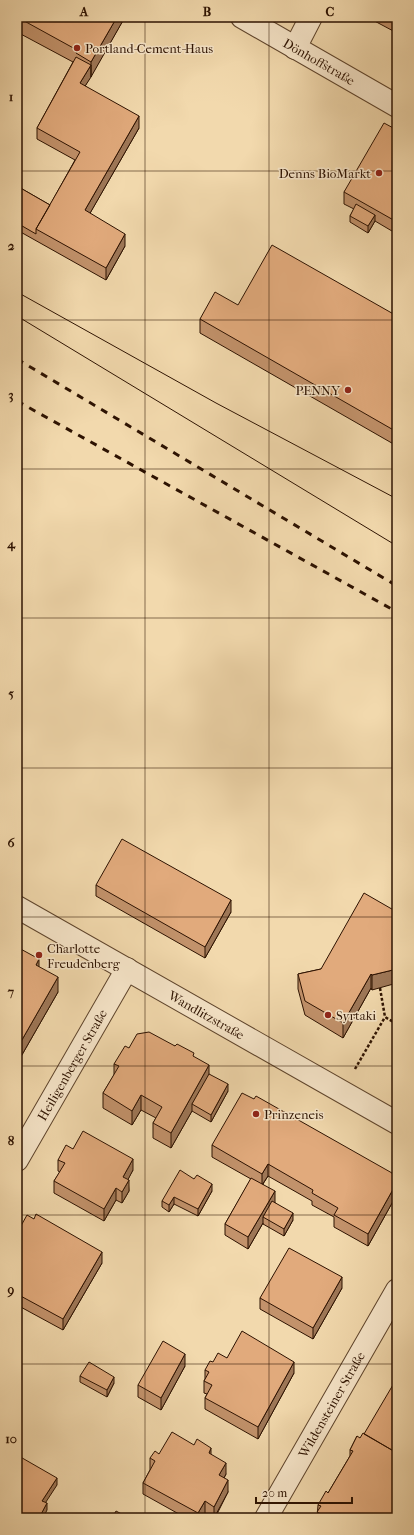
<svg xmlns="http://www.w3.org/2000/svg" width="414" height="1535" font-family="'IM FELL French Canon',serif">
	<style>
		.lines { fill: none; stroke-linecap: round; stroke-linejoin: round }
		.minor-casing { stroke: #5e442c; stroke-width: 24 }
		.path { stroke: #2d1201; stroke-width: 2.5; stroke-dasharray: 3 2; stroke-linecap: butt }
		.minor { stroke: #f7e6ca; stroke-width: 22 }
		.tram { stroke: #2d1201; stroke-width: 1 }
		.rail { stroke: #2d1201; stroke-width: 3; stroke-dasharray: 7 7; stroke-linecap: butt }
		.wall { fill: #c2926b; stroke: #2d1201 }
		.shaded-wall { fill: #9e7757; stroke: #2d1201 }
		.building { fill: #e1aa7c; stroke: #2d1201 }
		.grid { fill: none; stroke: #2d1201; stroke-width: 1; stroke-opacity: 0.55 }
		.poi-dot { fill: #8f2418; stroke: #f7e6ca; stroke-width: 1.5 }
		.labels { text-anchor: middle; stroke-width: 3; stroke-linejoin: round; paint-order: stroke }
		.poi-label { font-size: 13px; fill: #2d1201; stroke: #f7e6ca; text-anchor: start }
		.street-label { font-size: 13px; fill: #2d1201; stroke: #f7e6ca }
		.neatline { fill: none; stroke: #2d1201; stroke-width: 1.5 }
		.grid-label { font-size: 13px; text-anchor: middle; font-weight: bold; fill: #2d1201 }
	</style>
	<rect width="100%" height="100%" fill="#f2d9ad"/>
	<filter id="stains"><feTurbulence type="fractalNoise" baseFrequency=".005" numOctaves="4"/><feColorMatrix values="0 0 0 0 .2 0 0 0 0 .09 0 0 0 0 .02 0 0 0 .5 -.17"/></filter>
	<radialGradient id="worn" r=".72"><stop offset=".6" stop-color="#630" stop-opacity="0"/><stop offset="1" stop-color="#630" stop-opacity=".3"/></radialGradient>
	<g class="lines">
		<defs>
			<g id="minor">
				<path id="s1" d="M242,17L397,106"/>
				<path d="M295,48L311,17"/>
				<path id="s2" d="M17,907L397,1123"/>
				<path id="s3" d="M17,1160L127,969"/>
				<path id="s4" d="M266,1518L397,1290"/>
			</g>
		</defs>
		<use href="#minor" class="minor-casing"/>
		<path class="path" d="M380,988L385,1017L397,1024
			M355,1069L385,1017"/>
		<use href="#minor" class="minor"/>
		<path class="tram" d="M17,292L216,403L397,499
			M17,316L397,546"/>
		<path class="rail" d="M17,359L397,586
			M17,401L397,612"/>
	</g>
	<path class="wall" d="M17,17H125L85,86L139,128L90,213L125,246L106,280L17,230V186L50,205L75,160L37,139V128L73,62L17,32Z
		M367,17H397V33Z
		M397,130V234L375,221L368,233L350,222V216L354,209L344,204V192Z
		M397,316V446L200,333V319Z
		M96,885L231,912L205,958L96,896Z
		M397,912L372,990L371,988L343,1038L305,1015L298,989V974L321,969Z
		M17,947L39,967L58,992L19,1060L17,1059Z
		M175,1046L194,1057L209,1074L228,1091L211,1122L192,1111L171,1148L153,1138V1123L156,1118L141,1110L132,1125L103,1108V1093L114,1075V1064L129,1048Z
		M212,1145L396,1196L368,1246L334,1227V1217L312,1205V1201L268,1176L263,1184L275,1203L293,1220L284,1236L263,1224V1223L248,1249L225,1235V1224L251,1179L212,1157Z
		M73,1149L133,1170L128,1179L129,1191L122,1203L116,1200L104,1221L54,1193V1181L60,1172L58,1171V1160Z
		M194,1179L212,1191L198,1216L174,1204L169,1212L162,1207V1201Z
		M17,1233L102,1263L63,1330L17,1305Z
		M342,1288L313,1339L260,1309V1298Z
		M227,1358L294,1373L258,1439L205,1409V1398L207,1394L204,1393V1381L205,1379V1370Z
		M185,1366L161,1410L138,1397V1385Z
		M80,1376L114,1383L107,1397L80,1382Z
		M357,1436L397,1518H317L318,1505L328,1493L350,1456V1450Z
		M159,1454H211L226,1474L224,1478L228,1492L215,1518H213L205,1513L202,1518H186L143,1494V1483L150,1470V1458Z"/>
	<path class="shaded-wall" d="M117,17H125L91,77V62Z
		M91,65V77L80,94V83Z
		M139,116V128L85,222V210Z
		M375,215V221L368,233V226Z
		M125,234V246L106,280V268Z
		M231,900V912L205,958V947Z
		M39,959V973L36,965Z
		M397,969V983L372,990V975Z
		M371,974V988L343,1038V1023Z
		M58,977V992L19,1060V1045Z
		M209,1065V1080L192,1104V1111L171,1148V1133Z
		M228,1084V1091L211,1122V1115Z
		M141,1095V1110L132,1125V1111Z
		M133,1159V1170L123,1189V1177Z
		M268,1164V1176L262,1185V1174Z
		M129,1180V1191L122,1203V1192Z
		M212,1184V1191L198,1216V1209Z
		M396,1184V1196L368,1246V1234Z
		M116,1188V1200L104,1221V1209Z
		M275,1191V1203L263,1217V1223L248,1249V1237Z
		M174,1197V1204L169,1212V1205Z
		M293,1213V1220L284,1236V1229Z
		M102,1252V1263L63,1330V1319Z
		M342,1277V1288L313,1339V1328Z
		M185,1354V1366L161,1410V1398Z
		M294,1362V1373L258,1439V1427Z
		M114,1377V1383L107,1397V1390Z
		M211,1448V1459L209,1453Z
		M226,1463V1474L219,1487V1475Z
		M57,1478V1485L42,1508V1501Z
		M228,1480V1492L214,1518V1507Z
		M205,1501V1513L202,1518H198V1513Z
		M47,1503V1510L43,1518H39Z"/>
	<path class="building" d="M17,17H117L91,62L76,53L77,50Z
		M76,57L91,65L80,83L139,116L85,210L125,234L106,268L36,229L80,152L37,128Z
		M384,123L397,130V222L344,192Z
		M17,186L50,205L36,229V234L17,223Z
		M356,204L375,215L368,226L350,216Z
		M272,245L397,316V432L200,319L215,292L238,305Z
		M122,839L231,900L205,947L96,885Z
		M364,893L397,912V969L372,975L371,974L343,1023L305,1001L298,974L321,969Z
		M17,947L39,959L36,965L58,977L19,1045L17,1044Z
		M149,1032L175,1046L177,1044L194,1053L193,1056L209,1065L171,1133L153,1123L162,1107L141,1095L132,1111L103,1093L119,1066L114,1064L125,1046L129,1048L137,1034Z
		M209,1074L228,1084L211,1115L192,1104Z
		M242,1093L254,1099L256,1096L392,1173L396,1184L368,1234L334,1215L338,1208L312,1193L313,1190L268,1164L262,1174L212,1145Z
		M83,1131L133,1159L123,1177L129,1180L122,1192L116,1188L104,1209L54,1181L65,1163L58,1160L66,1145L73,1149Z
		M180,1170L194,1179L197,1175L212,1184L198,1209L174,1197L169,1205L162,1201Z
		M251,1178L275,1191L248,1237L225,1224Z
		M272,1201L293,1213L284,1229L263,1217Z
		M36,1214L102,1252L63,1319L17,1294V1233L27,1215L34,1219Z
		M289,1248L342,1277L313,1328L260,1298Z
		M242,1331L294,1362L258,1427L205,1398L212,1385L204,1381L209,1372L205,1370L210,1361L213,1362L218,1353L227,1358Z
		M163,1341L185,1354L161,1398L138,1385Z
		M89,1362L114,1377L107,1390L80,1376Z
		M397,1378V1453L364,1434Z
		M172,1432L194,1445L197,1439L211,1448L209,1453L226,1463L219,1475L228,1480L214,1507L205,1501L198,1513L143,1483L155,1461L150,1458L155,1451L159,1454Z
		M363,1433L397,1453V1518H329L317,1512L321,1506L318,1505L326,1491L328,1493L353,1451L350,1450L357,1436L360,1438Z
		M17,1455L57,1478L42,1501L47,1503L39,1518H17Z
		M116,1511L129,1518H112Z"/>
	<path class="grid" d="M145,17V1518M269,17V1518M17,171H397M17,320H397M17,469H397M17,618H397M17,768H397M17,917H397M17,1066H397M17,1215H397M17,1364H397"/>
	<g class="poi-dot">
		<circle cx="77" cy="48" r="4"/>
		<circle cx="379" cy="173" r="4"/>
		<circle cx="348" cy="390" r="4"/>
		<circle cx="39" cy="955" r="4"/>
		<circle cx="328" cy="1015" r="4"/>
		<circle cx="256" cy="1114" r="4"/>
	</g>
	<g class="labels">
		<g class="poi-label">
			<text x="85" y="53">Portland-Cement-Haus</text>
			<text x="371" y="178" text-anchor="end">Denns BioMarkt</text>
			<text x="340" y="395" text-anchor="end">PENNY</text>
			<text x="47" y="953">Charlotte<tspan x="47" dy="15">Freudenberg</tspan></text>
			<text x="336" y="1020">Syrtaki</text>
			<text x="264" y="1119">Prinzeneis</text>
		</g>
		<g class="street-label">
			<text dy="5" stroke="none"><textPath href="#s1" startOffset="89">Dönhoffstraße</textPath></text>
			<text dy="5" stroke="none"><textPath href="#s2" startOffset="218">Wandlitzstraße</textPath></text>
			<text dy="5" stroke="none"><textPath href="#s3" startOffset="110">Heiligenberger Straße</textPath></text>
			<text dy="5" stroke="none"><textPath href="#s4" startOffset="131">Wildensteiner Straße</textPath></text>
		</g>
	</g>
	<rect width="414" height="1535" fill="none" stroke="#f2d9ad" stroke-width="44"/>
	<path d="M256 1497v6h96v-6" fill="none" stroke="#2d1201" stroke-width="2"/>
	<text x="262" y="1497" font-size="12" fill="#2d1201" stroke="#f7e6ca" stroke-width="3" paint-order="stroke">20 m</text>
	<rect x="22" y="22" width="370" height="1491" class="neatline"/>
	<g class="grid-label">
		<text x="84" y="16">A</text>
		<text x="207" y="16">B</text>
		<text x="330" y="16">C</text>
		<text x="11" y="101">1</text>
		<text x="11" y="250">2</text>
		<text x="11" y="399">3</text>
		<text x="11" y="548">4</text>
		<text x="11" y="698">5</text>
		<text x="11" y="847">6</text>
		<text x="11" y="996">7</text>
		<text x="11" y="1145">8</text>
		<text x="11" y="1294">9</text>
		<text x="11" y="1443">10</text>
	</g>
	<rect width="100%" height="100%" filter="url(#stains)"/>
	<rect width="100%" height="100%" fill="url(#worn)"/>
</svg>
